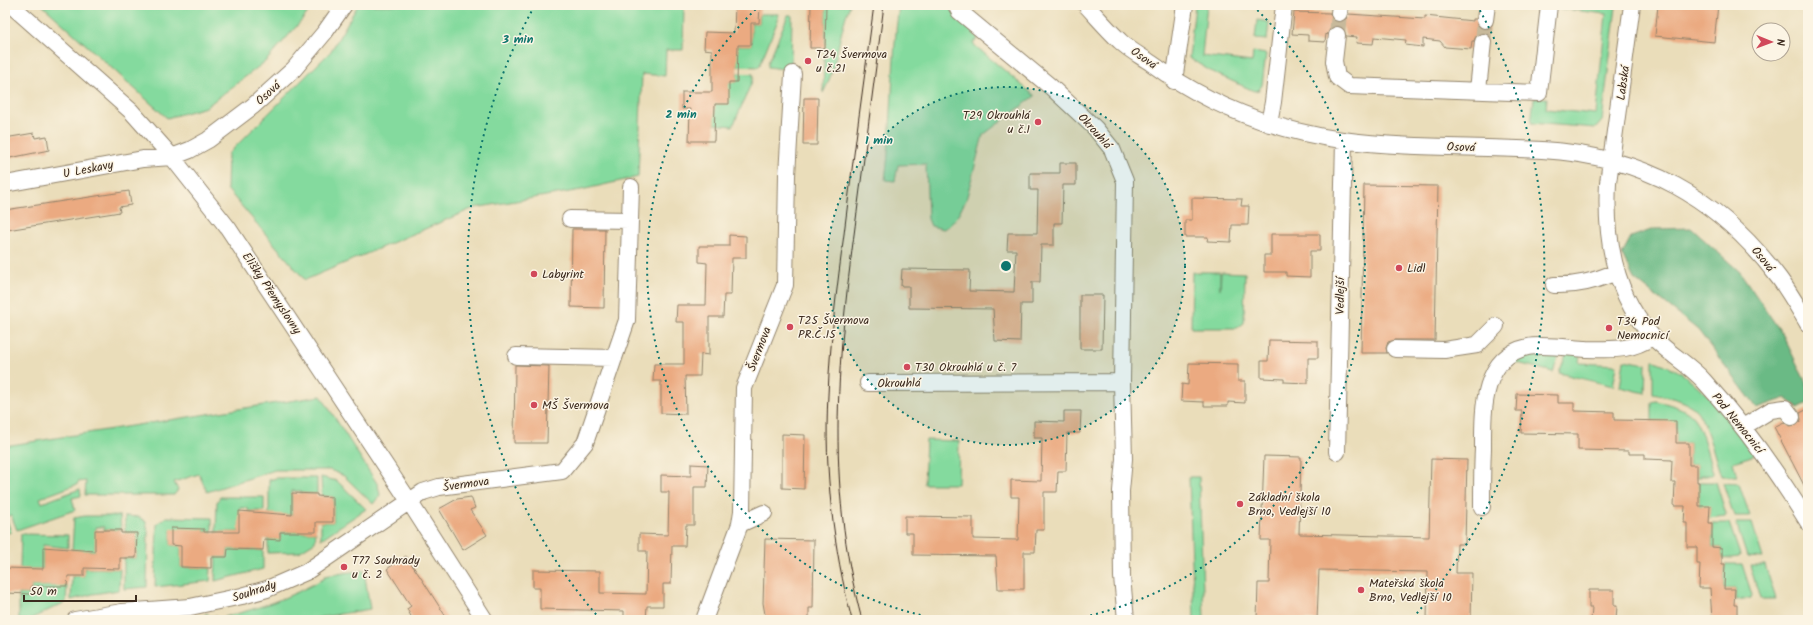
<svg xmlns="http://www.w3.org/2000/svg" width="1813" height="625" font-family="Kalam,sans-serif">
	<style>
		.green { fill: #84da9e; stroke: #60825e }
		.forest { fill: #6bba85; stroke: #537252 }
		.building { fill: #ebaa81 }
		.lines { fill: none; stroke-linecap: round; stroke-linejoin: round }
		.minor-tunnel { stroke: #c7b99b; stroke-width: 16; stroke-dasharray: 16 8; stroke-linecap: butt }
		.minor-casing { stroke: #92846c; stroke-width: 18 }
		.minor { stroke: #fff; stroke-width: 16 }
		.tram { stroke: #3b2a1e; stroke-width: 1 }
		.ring { fill: none; stroke: #0f766e; stroke-width: 2; stroke-dasharray: 2 4 }
		.poi-dot { fill: #d1495b; stroke: #fcf5e5; stroke-width: 1.5 }
		.labels { text-anchor: middle; stroke-width: 3; stroke-linejoin: round; paint-order: stroke }
		.poi-label { font-size: 12px; fill: #3b2a1e; stroke: #fcf5e5; text-anchor: start }
		.street-label { font-size: 12px; fill: #3b2a1e; stroke: #fcf5e5 }
		.centre { fill: #0f766e; stroke: #fcf5e5; stroke-width: 2 }
		.ring-label { font-size: 12px; text-anchor: middle; font-weight: bold; fill: #0f766e; stroke: #fcf5e5; stroke-width: 3; stroke-linejoin: round; paint-order: stroke }
	</style>
	<rect width="100%" height="100%" fill="#fcf5e5"/>
	<filter id="ink" filterUnits="userSpaceOnUse"><feTurbulence type="fractalNoise" baseFrequency=".025" numOctaves="2"/><feDisplacementMap in="SourceGraphic" scale="8" xChannelSelector="R" yChannelSelector="G"/><feConvolveMatrix kernelMatrix="1 2 1 2 8 2 1 2 1" color-interpolation-filters="sRGB"/></filter>
	<filter id="wash" filterUnits="userSpaceOnUse"><feTurbulence type="fractalNoise" baseFrequency=".012" numOctaves="4" result="noise"/><feDisplacementMap in="SourceGraphic" scale="16" xChannelSelector="R" yChannelSelector="G"/><feGaussianBlur stdDeviation="0.9" result="paint"/><feColorMatrix in="noise" values="0 0 0 0 0 0 0 0 0 0 0 0 0 0 0 0 0 1.4 0 .05"/><feComposite in="paint" operator="in"/></filter>
	<g filter="url(#wash)">
		<rect width="100%" height="100%" fill="#eaddba"/>
		<path class="green" d="M42,5H313L303,19L266,61L206,107L167,118Z
			M358,5H684L683,50H666L665,76L642,74L638,177L581,190L474,208L305,280L227,189L228,154L331,51Z
			M826,5H850C838,34 838,66 823,93Z
			M899,5H947L978,38L973,44L1035,96L983,135L966,200L957,217L949,226L943,229L931,226L928,219L926,164L898,165L895,181L885,180C893,122 891,63 899,5Z
			M1195,5H1207L1202,56L1252,62L1253,52L1266,54L1262,85L1259,90L1254,91L1212,72L1189,58Z
			M1557,5H1613L1616,7L1602,121L1596,128L1531,123L1534,98H1547L1546,109L1596,114L1606,14L1556,8Z
			M760,14H778V20L759,67L737,66L735,45H751V23H759Z
			M788,15H792L791,70L768,67V63Z
			M1257,20L1269,22L1267,40L1255,39Z
			M737,73L753,74V79L733,126L712,124V104L729,82H737Z
			M1192,272H1220V289L1221,272L1245,273L1244,323L1237,328H1191Z
			M1560,352L1553,372L1510,361L1519,354Z
			M1567,352L1580,353L1579,363L1617,365L1613,386L1559,373Z
			M1624,360L1646,364L1645,393L1620,387Z
			M1653,360C1662,364 1672,367 1681,373C1711,393 1733,426 1755,455L1733,462L1737,476H1721C1716,461 1705,419 1696,410C1685,399 1667,397 1653,394Z
			M321,396L378,485L380,495L373,504L344,476L330,470H275L207,492L199,474L174,482L178,490L174,495H85L86,481L78,482V484L40,498L42,503L80,489L81,496L72,498L75,510L17,530L11,515L6,517L11,532L5,534V446Z
			M1656,401C1668,404 1684,407 1693,417C1703,429 1708,458 1713,473L1712,475H1701V477H1697V465H1689V443H1676V422L1652,421V402Z
			M926,440L959,441L958,484H924Z
			M321,477L337,481L366,509L321,539V522H333V497L322,496Z
			M1189,477H1199L1204,620H1194Z
			M276,478H317V494L301,493V491H292V515L269,514V480Z
			M1699,482H1716L1726,514L1725,516L1709,518L1710,507L1699,506Z
			M1723,483L1739,484L1750,516H1734Z
			M220,497H264V511H248V508H240L239,532H216L217,502Z
			M85,516H120L121,530H104V527H96L95,551L72,550L74,518Z
			M125,516L139,517L146,522L148,532L147,587L124,589V558H136L137,533H125Z
			M166,517L212,518V532L171,529V545L181,546V567L211,568L210,581L155,587L157,524Z
			M1712,523H1729L1740,555L1739,557L1722,559V548L1712,547Z
			M1736,523H1752L1763,558L1747,557Z
			M280,532H316L315,542L299,552L268,553V539H280Z
			M21,534L68,535V548L43,545V569H20Z
			M228,549L263,550V569L215,581L216,557H227Z
			M1725,564H1742L1752,595L1751,598L1735,600V589H1724Z
			M1750,565H1765L1776,599H1760Z
			M84,568L120,569L119,590L93,594L71,600L72,576H84Z
			M364,570L370,609L305,620H205V614H208L209,618L216,616V619C255,610 290,598 325,578L324,576Z
			M31,586H67L66,602L28,620H19V594H31Z"/>
		<path class="forest" d="M1691,228L1740,272L1783,335L1808,387V403L1798,408L1786,398L1757,408L1698,330L1634,279L1622,254L1631,237L1654,229Z"/>
		<g id="blocks">
			<path class="building" d="M735,5L760,6L759,23H751V45H738L737,82H729V104H715L714,141H689L690,109H682V92H712V50L704,49L705,32L734,33Z
				M811,5H826L825,48H810Z
				M1658,5H1718L1714,42L1655,36Z
				M1294,12L1330,13L1333,20L1338,22L1346,19L1348,14L1425,19V16L1473,21V19H1476L1480,28H1489V34L1484,33L1476,36L1474,41H1472L1471,49L1445,47L1440,41L1423,39V47L1405,45L1406,40L1374,37L1373,44L1356,43L1357,37L1346,36L1343,28L1338,26L1330,29L1327,35L1326,34L1325,42L1308,41V35L1292,34Z
				M804,98H818L817,145H803Z
				M34,133L35,138L47,136L49,150L5,159V138Z
				M1060,163H1076V185H1063L1062,223H1054V245H1041L1040,282H1032V304H1021L1020,342L995,341L993,309L909,308V286H901L902,269L970,270L969,291L1014,292L1016,250H1007L1008,233H1037L1038,190H1030V173H1060Z
				M1364,185L1438,186L1435,340H1395L1388,342L1386,348L1387,353H1361Z
				M129,191L131,205L119,207L120,212L7,230L5,226V210Z
				M1192,198L1242,199L1241,206H1249L1248,225H1232L1231,242L1207,241L1208,237H1185V220H1192Z
				M572,229H605L604,308L571,307Z
				M1271,234H1320V251H1310V277L1286,276V272H1264V255H1271Z
				M729,235L746,236V258H732L731,295H724L723,317H709V355L701,354L700,376H685L686,414L661,413V381H653L654,364H684V322H676L677,305H706L707,263L699,262V246H729Z
				M1080,295H1103L1102,349H1080Z
				M1269,340L1318,341V358H1308V383L1284,382V379L1261,378V361H1268Z
				M1189,363L1238,364V381H1245V403L1228,402V406H1204V402L1181,401L1182,384L1188,385Z
				M515,365L549,366L547,443H514Z
				M1517,394L1558,395V403H1574V411L1614,412V420L1676,421V443H1689V465H1697V482H1699V506H1710L1709,523H1712V547L1722,548V564H1725L1724,589H1735L1734,605H1737V620H1712L1710,588H1699L1700,564H1697V547H1687V523H1684L1685,506H1674L1675,482H1671L1672,460L1645,459V454H1629V451L1578,450V434L1521,433L1522,411H1516Z
				M1808,409V493L1774,427L1784,422L1789,426L1797,425L1801,420L1800,413Z
				M1064,411H1081L1080,433H1067L1066,471H1058L1057,492H1044V530H1036L1035,552H1024V589H998L996,556L913,555V533H905V516L973,517V539L1018,540L1019,497H1011V480L1041,481L1042,438H1034V421L1064,422Z
				M782,434L805,435L804,489L782,488Z
				M1264,456L1301,457L1299,534L1429,537L1431,459L1467,460L1465,544H1457L1456,573H1472L1471,620H1427L1428,572L1319,570L1317,620H1257L1258,583H1269L1270,540H1261Z
				M691,464L708,465L707,487H694V525H686L685,546H672L671,584H663V606H647L646,620H624V611L540,609V588H533V570L600,571V593L646,594L647,551H639V534L668,535L669,492H661V475L691,476Z
				M292,493L317,494V496L333,497V522H316V532H280V540L264,539L263,550L228,549L227,557H211V568L181,567V546L171,545V528L204,529V532H239V511L292,515Z
				M471,497L475,508L470,510L487,535L463,550L439,509L457,499Z
				M95,530H121V533H137L136,558H120V569L84,568V576H68L67,586H31V594L5,593V568L43,569V547L95,551Z
				M765,539L814,540L813,608H809V620H766L763,603Z
				M406,556L421,578L448,620H413L407,609L411,606L387,569Z
				M1589,590H1614V606H1617L1616,620H1591L1592,607H1589Z"/>
		</g>
	</g>
	<g filter="url(#ink)">
		<use href="#blocks" fill-opacity="0" stroke="#92846c" stroke-width="1"/>
		<g class="lines">
			<path class="minor-tunnel" d="M1337,35L1339,13
				M1483,42L1485,20"/>
			<defs>
				<path id="minor" d="M11,5L131,111L172,157L228,228L409,501L485,620
					M956,5L959,11L1051,87L1095,128L1112,149L1125,181L1122,382L1124,459L1121,491L1122,577L1126,620
					M1086,5C1097,17 1108,30 1120,41C1129,50 1141,56 1151,63C1208,105 1273,130 1342,140C1408,149 1476,146 1542,150C1644,156 1718,197 1779,278C1790,293 1799,309 1808,324
					M1632,5L1608,183C1605,238 1614,294 1652,336C1667,353 1689,364 1704,381C1744,425 1777,472 1808,522
					M1339,13L1340,5
					M1485,20L1487,5
					M1337,35L1334,61L1337,77L1349,86L1539,93L1549,5
					M1174,81L1185,5
					M1478,90L1483,42
					M1269,124L1273,102L1284,5
					M5,184L143,159L172,157L190,150L208,140L253,106L294,69L325,32L344,5
					M570,219L630,220
					M1554,285C1577,286 1595,281 1616,272
					M1395,349L1444,350L1477,345L1496,326
					M516,356L614,358
					M868,383L1122,382
					M1743,427L1771,410L1785,408L1792,417
					M1337,452L1344,140
					M1482,507C1482,487 1482,468 1483,449C1483,412 1481,357 1528,347C1542,344 1570,348 1586,349C1612,349 1629,352 1652,337
					M740,524L764,513
					M75,620L122,612L190,607L242,596L267,589L306,572L423,492L439,487L562,471L585,443L627,320L631,187
					M704,620L740,524L742,511L744,388L785,285L787,175L793,74"/>
			</defs>
			<use href="#minor" class="minor-casing"/>
			<use href="#minor" class="minor"/>
			<path class="tram" d="M852,620C833,547 824,470 828,395C830,341 837,287 844,234C853,157 864,81 874,5
				M862,620C824,479 838,354 857,212C866,143 875,74 884,5"/>
		</g>
	</g>
	<circle cx="1006" cy="266" r="179" fill="#0f766e" fill-opacity=".12"/>
	<g class="ring">
		<circle cx="1006" cy="266" r="179"/>
		<path d="M944 620A359 359 0 0 1 759 6M1253 6A359 359 0 0 1 1068 620"/>
		<path d="M600 619A538 538 0 0 1 535 5M1477 5A538 538 0 0 1 1412 619"/>
	</g>
	<g class="poi-dot">
		<circle cx="808" cy="61" r="4"/>
		<circle cx="1038" cy="122" r="4"/>
		<circle cx="1399" cy="268" r="4"/>
		<circle cx="534" cy="274" r="4"/>
		<circle cx="790" cy="327" r="4"/>
		<circle cx="1609" cy="328" r="4"/>
		<circle cx="907" cy="367" r="4"/>
		<circle cx="534" cy="405" r="4"/>
		<circle cx="1240" cy="504" r="4"/>
		<circle cx="344" cy="567" r="4"/>
		<circle cx="1361" cy="590" r="4"/>
	</g>
	<g class="labels">
		<g class="poi-label">
			<text x="816" y="58">T24 Švermova<tspan x="816" dy="14">u č.21</tspan></text>
			<text x="1030" y="119" text-anchor="end">T29 Okrouhlá<tspan x="1030" dy="14">u č.1</tspan></text>
			<text x="1407" y="272">Lidl</text>
			<text x="542" y="278">Labyrint</text>
			<text x="798" y="324">T25 Švermova<tspan x="798" dy="14">PR.Č.15</tspan></text>
			<text x="1617" y="325">T34 Pod<tspan x="1617" dy="14">Nemocnicí</tspan></text>
			<text x="915" y="371">T30 Okrouhlá u č. 7</text>
			<text x="542" y="409">MŠ Švermova</text>
			<text x="1248" y="501">Základní škola<tspan x="1248" dy="14">Brno, Vedlejší 10</tspan></text>
			<text x="352" y="564">T77 Souhrady<tspan x="352" dy="14">u č. 2</tspan></text>
			<text x="1369" y="587">Mateřská škola<tspan x="1369" dy="14">Brno, Vedlejší 10</tspan></text>
		</g>
		<g class="street-label">
			<text transform="translate(1144 58) rotate(36)" y="4">Osová</text>
			<text transform="translate(1623 83) rotate(-82)" y="4">Labská</text>
			<text transform="translate(268 93) rotate(-42)" y="4">Osová</text>
			<text transform="translate(1095 131) rotate(48)" y="4">Okrouhlá</text>
			<text transform="translate(1461 147) rotate(2)" y="4">Osová</text>
			<text transform="translate(88 169) rotate(-11)" y="4">U Leskavy</text>
			<text transform="translate(1763 259) rotate(51)" y="4">Osová</text>
			<text transform="translate(272 293) rotate(56)" y="4">Elišky Přemyslovny</text>
			<text transform="translate(1340 296) rotate(-89)" y="4">Vedlejší</text>
			<text transform="translate(759 349) rotate(-69)" y="4">Švermova</text>
			<text transform="translate(899 383) rotate(-1)" y="4">Okrouhlá</text>
			<text transform="translate(1738 423) rotate(51)" y="4">Pod Nemocnicí</text>
			<text transform="translate(466 484) rotate(-8)" y="4">Švermova</text>
			<text transform="translate(254 591) rotate(-18)" y="4">Souhrady</text>
		</g>
	</g>
	<circle cx="1006" cy="266" r="6" class="centre"/>
	<g class="ring-label">
		<text x="518" y="43">3 min</text>
		<text x="681" y="118">2 min</text>
		<text x="879" y="144">1 min</text>
	</g>
	<rect width="1813" height="625" fill="none" stroke="#fcf5e5" stroke-width="20"/>
	<g transform="translate(1771 42) rotate(91)"><circle r="19" fill="#fcf5e5" stroke="#afa495"/>
	<path d="M0-3L7 15L0 10L-7 15Z" fill="#d1495b"/>
	<text y="-6" font-size="11" font-weight="bold" text-anchor="middle" fill="#3b2a1e">N</text>
	</g>
	<path d="M24 595v6h112v-6" fill="none" stroke="#3b2a1e" stroke-width="2"/>
	<text x="30" y="595" font-size="12" fill="#3b2a1e" stroke="#fcf5e5" stroke-width="3" paint-order="stroke">50 m</text>
</svg>
